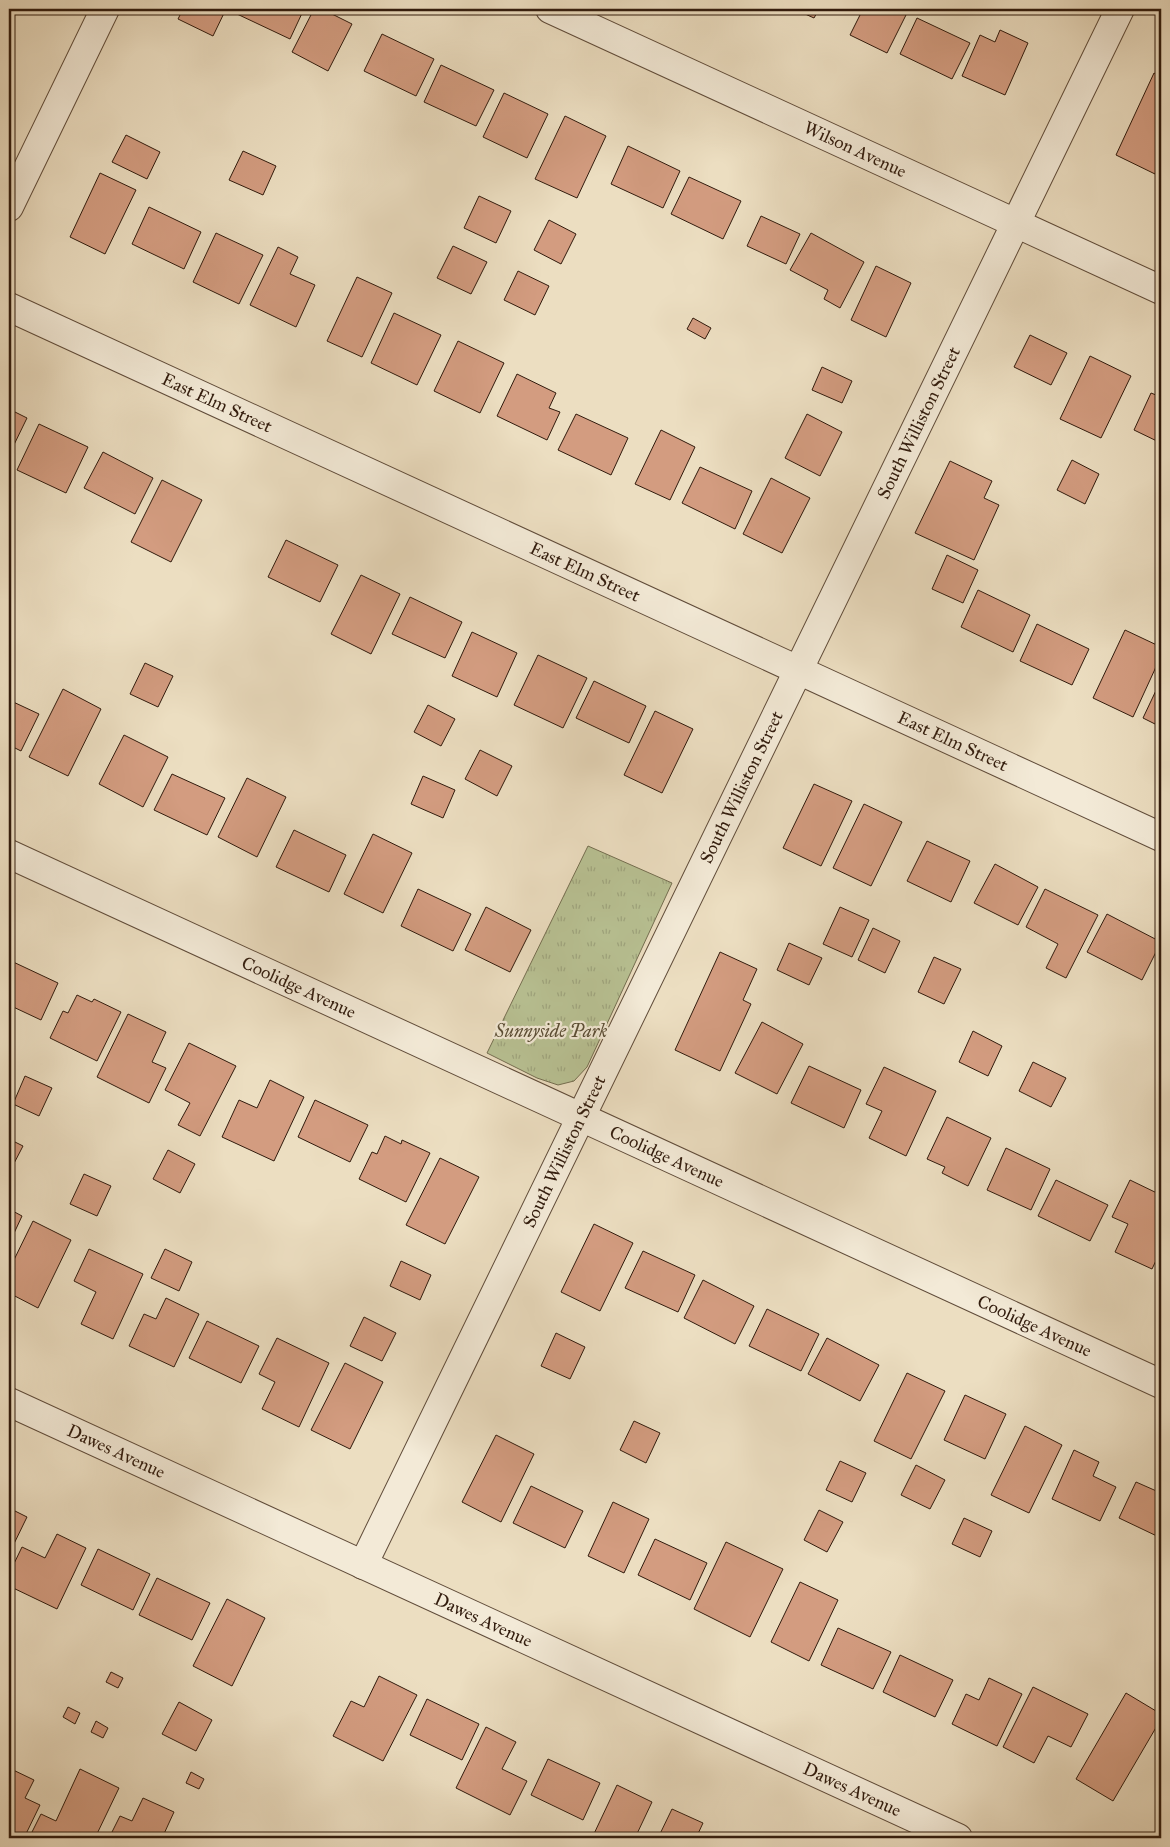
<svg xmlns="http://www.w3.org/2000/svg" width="1170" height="1847" font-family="'IM FELL Great Primer',serif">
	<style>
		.grass { fill: url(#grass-tufts); stroke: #746e50 }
		.building { fill: #d39c80; stroke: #311b0d }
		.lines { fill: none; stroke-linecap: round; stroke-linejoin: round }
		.minor-casing { stroke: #604c3a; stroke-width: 30 }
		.minor { stroke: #f3ead7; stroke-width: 28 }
		.labels { text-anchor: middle; stroke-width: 4.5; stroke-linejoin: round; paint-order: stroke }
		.street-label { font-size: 18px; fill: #311b0d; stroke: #f3ead7 }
		.park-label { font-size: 18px; font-style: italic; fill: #5a4d35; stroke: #f3ead7 }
	</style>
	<defs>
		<pattern id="grass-tufts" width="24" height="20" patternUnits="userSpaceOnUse" patternTransform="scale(1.25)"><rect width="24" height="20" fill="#b8c193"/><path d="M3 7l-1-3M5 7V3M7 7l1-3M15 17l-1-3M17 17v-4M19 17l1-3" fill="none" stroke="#9fa57e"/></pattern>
	</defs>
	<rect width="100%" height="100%" fill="#ecdec1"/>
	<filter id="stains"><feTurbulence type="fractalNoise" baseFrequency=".004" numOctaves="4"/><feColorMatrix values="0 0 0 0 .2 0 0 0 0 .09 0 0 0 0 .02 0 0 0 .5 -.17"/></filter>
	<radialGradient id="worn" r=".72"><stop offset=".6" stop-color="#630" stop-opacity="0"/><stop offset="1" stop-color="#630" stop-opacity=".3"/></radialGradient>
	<path class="grass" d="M588,846L672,883L587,1067L574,1081L558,1085L537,1078L487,1053Z"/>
	<path class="building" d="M183,9H226L213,36L178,19Z
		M240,9H304L290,39L237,14Z
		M314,9H322L352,24L328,71L292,52Z
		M794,9H819L814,18Z
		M863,9H909L887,53L850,35Z
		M917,18L970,43L952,79L900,54Z
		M1000,30L1028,43L1005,95L962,76L980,35L995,42Z
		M382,34L434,59L416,96L364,71Z
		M441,65L494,90L476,126L424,102Z
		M1154,73L1161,77V160L1155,174L1116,155Z
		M504,93L548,114L527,158L483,137Z
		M565,116L606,136L577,198L535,179Z
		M126,135L160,152L147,179L112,162Z
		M628,146L680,171L663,208L611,184Z
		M243,151L276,166L263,195L229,180Z
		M100,173L136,190L105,254L70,237Z
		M689,177L741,201L723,239L671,214Z
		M479,196L511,211L496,243L464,228Z
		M149,207L201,232L184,269L132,244Z
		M761,216L800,234L786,264L747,246Z
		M549,220L576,234L561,264L534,250Z
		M216,233L263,255L239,304L193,282Z
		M811,233L864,262L840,308L824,299L828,290L790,270Z
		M453,246L487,262L471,294L437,278Z
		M278,247L298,257L290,274L315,285L296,327L250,305Z
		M876,266L911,283L886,337L851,320Z
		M518,271L549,286L535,315L504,300Z
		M357,277L392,293L362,357L327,341Z
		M394,313L441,335L417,385L371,363Z
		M693,318L711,328L705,339L687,329Z
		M1030,335L1067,353L1051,385L1014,367Z
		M458,341L504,363L480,413L434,391Z
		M1090,356L1131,376L1101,438L1060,419Z
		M822,367L852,381L842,403L812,390Z
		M517,374L556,393L549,408L560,412L547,440L497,416Z
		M1151,393L1161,397V443L1134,430Z
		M9,409L27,418L9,455Z
		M576,414L628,438L611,475L558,450Z
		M807,414L842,432L820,476L785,458Z
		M39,424L88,447L66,493L17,470Z
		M661,430L695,447L670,500L635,484Z
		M103,452L153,478L135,514L84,488Z
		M1072,460L1099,474L1085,504L1057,490Z
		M950,461L992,481L984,498L999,505L974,560L915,533Z
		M700,467L752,491L735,529L682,503Z
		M771,478L810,498L782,553L743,534Z
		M162,480L202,500L171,562L131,542Z
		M286,540L338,565L320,602L268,577Z
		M947,555L978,570L963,603L932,589Z
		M361,575L400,594L371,654L331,634Z
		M978,590L1030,615L1013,652L961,627Z
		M410,597L462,622L445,658L392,634Z
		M1037,624L1089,649L1072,685L1020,661Z
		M1125,630L1161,647V656L1133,717L1093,698Z
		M472,632L517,653L497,697L452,676Z
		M538,655L587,678L563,728L514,705Z
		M145,663L173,676L158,707L130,694Z
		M594,681L646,706L629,743L576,718Z
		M1160,682H1161V727L1143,718Z
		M63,689L101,709L68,776L29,757Z
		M9,700L39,714L21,751L9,745Z
		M428,705L455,719L441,746L414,732Z
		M655,711L693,729L662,793L624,775Z
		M124,735L168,757L143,807L99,784Z
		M480,750L512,766L497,796L465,779Z
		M172,774L225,798L207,835L154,810Z
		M423,776L455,790L443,818L411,804Z
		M247,778L286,797L257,857L218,837Z
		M814,784L852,801L821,866L783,848Z
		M864,804L902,822L871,886L833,868Z
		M294,830L346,855L329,892L276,867Z
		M373,834L412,853L383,913L344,894Z
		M927,841L970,861L951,902L907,881Z
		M995,864L1038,887L1018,925L974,903Z
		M418,889L471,914L453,951L401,926Z
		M1045,889L1098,915L1066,978L1046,968L1058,944L1026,927Z
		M486,907L531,930L510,972L465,950Z
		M840,907L869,920L852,957L823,944Z
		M1107,914L1161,942L1142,980L1087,952Z
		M873,928L900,941L885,973L858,960Z
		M789,943L822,958L809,985L777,970Z
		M720,952L757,969L743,1000L751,1004L720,1071L675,1050Z
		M934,957L961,969L944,1004L918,992Z
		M9,960L58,983L41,1020L9,1005Z
		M77,995L92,1002L94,999L121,1012L97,1061L50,1038L63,1011L68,1013Z
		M128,1014L166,1032L152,1062L166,1068L149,1103L97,1077Z
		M762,1022L803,1044L777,1094L735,1073Z
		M973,1031L1002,1046L988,1076L959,1062Z
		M189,1043L236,1066L200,1136L178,1125L190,1103L165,1090Z
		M1033,1062L1066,1078L1051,1107L1019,1091Z
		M809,1066L861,1090L844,1128L791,1103Z
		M884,1067L936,1091L906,1156L869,1138L882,1111L866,1104Z
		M25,1076L52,1088L39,1116L13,1104Z
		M270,1080L304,1097L274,1161L222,1137L239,1100L257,1108Z
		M315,1100L368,1125L350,1162L298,1137Z
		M947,1117L991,1138L968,1186L942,1173L945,1167L927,1159Z
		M385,1136L401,1144L402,1140L430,1153L406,1202L359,1179L372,1152L377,1154Z
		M9,1139L23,1146L9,1173Z
		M1006,1148L1050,1169L1031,1210L987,1190Z
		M168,1150L195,1164L180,1193L153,1179Z
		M440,1158L479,1177L445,1244L406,1225Z
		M84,1174L111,1186L97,1216L70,1204Z
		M1056,1180L1108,1205L1090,1241L1038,1216Z
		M1130,1180L1161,1195V1250L1152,1269L1115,1252L1128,1224L1112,1217Z
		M9,1209L22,1216L9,1244Z
		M33,1221L71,1240L38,1308L9,1293V1270Z
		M594,1224L633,1243L600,1311L561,1292Z
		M89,1249L143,1274L113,1339L81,1324L96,1292L74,1281Z
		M165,1249L192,1262L179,1291L151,1278Z
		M643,1251L695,1275L678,1312L625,1288Z
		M401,1261L431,1275L420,1300L390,1286Z
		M703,1280L754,1306L735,1344L684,1318Z
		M166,1298L199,1314L174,1367L129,1346L144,1314L156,1319Z
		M767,1309L819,1334L801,1371L749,1346Z
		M364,1317L396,1333L382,1361L350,1346Z
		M207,1321L259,1346L241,1383L189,1358Z
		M556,1333L585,1347L570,1379L541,1366Z
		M277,1338L329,1363L299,1427L262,1409L275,1382L259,1374Z
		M827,1338L879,1365L860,1401L808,1374Z
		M345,1363L383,1382L350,1449L311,1430Z
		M907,1373L945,1391L911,1459L874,1441Z
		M965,1395L1006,1414L985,1459L944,1440Z
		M634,1421L660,1433L646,1463L620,1450Z
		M1025,1426L1062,1445L1029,1513L991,1495Z
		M496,1435L534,1454L501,1522L462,1502Z
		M1074,1450L1099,1462L1093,1476L1116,1487L1100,1521L1052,1499Z
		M840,1461L866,1473L852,1502L826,1490Z
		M916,1465L945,1480L930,1509L901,1495Z
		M1136,1482L1161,1493V1538L1119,1518Z
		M531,1486L583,1511L565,1548L513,1523Z
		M613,1502L649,1519L624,1573L588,1556Z
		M9,1508L27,1517L9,1554Z
		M819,1510L843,1522L827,1552L804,1540Z
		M964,1518L992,1531L980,1557L952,1544Z
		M57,1534L86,1548L57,1609L9,1586V1574L22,1547L45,1558Z
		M655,1539L707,1563L690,1600L638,1575Z
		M726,1542L783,1569L750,1637L694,1609Z
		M98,1549L150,1574L133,1610L81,1585Z
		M157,1578L210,1603L192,1640L139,1615Z
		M800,1582L838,1600L809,1661L771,1642Z
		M227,1599L265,1618L232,1686L193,1666Z
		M838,1628L891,1652L873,1689L821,1665Z
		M900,1655L953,1680L935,1717L883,1692Z
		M111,1672L123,1678L118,1688L106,1682Z
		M379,1676L417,1695L383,1761L333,1736L351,1701L364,1707Z
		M989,1678L1022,1694L997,1746L952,1724L966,1694L979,1700Z
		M1033,1687L1088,1714L1071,1747L1048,1736L1034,1763L1003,1747Z
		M1126,1693L1161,1714V1719L1113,1801L1076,1779Z
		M427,1699L479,1724L462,1760L410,1735Z
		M179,1702L212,1720L196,1751L162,1734Z
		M68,1707L80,1713L75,1724L63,1717Z
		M96,1721L108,1728L103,1738L91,1732Z
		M486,1727L516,1742L502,1769L527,1781L510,1815L456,1788Z
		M548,1759L600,1783L583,1820L531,1795Z
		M9,1768L34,1780L25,1798L40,1805L24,1838H15L9,1836Z
		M80,1769L119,1788L95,1838H29L41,1814L56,1821Z
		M191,1772L204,1779L199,1789L186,1783Z
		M617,1785L652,1802L635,1838H592Z
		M143,1798L174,1812L163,1836L157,1833L155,1838H109L120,1816L132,1821Z
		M672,1809L703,1823L696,1838H658Z"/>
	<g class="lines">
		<defs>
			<g id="minor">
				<path id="s1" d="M550,9L1161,290"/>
				<path d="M9,207L105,9"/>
				<path id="s2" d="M9,307L1161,837"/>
				<path id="s3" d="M9,854L1161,1384"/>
				<path id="s4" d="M9,1402L958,1838"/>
				<path id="s5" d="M363,1565L1120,9"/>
			</g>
		</defs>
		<use href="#minor" class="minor-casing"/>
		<use href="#minor" class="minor"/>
	</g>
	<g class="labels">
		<g class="street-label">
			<text dy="6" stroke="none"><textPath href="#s1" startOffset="336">Wilson Avenue</textPath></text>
			<text dy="6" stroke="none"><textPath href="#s2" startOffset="229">East Elm Street</textPath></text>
			<text dy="6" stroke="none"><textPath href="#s5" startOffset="1270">South Williston Street</textPath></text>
			<text dy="6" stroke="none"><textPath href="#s2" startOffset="634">East Elm Street</textPath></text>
			<text dy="6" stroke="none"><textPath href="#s2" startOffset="1039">East Elm Street</textPath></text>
			<text dy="6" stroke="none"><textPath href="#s5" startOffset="865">South Williston Street</textPath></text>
			<text dy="6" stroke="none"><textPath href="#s3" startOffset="319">Coolidge Avenue</textPath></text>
			<text dy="6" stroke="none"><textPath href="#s5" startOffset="460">South Williston Street</textPath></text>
			<text dy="6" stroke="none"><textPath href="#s3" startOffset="724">Coolidge Avenue</textPath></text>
			<text dy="6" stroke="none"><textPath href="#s3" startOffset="1129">Coolidge Avenue</textPath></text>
			<text dy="6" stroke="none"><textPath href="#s4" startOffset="118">Dawes Avenue</textPath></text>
			<text dy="6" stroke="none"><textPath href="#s4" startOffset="522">Dawes Avenue</textPath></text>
			<text dy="6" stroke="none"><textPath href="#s4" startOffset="928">Dawes Avenue</textPath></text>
		</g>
		<g class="park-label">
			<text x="551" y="1037">Sunnyside Park</text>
		</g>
	</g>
	<rect width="1170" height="1847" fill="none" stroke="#ecdec1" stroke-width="30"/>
	<rect x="10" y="10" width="1150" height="1827" fill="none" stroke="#311b0d" stroke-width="2.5"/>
	<rect x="15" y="15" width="1140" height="1817" fill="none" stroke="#311b0d"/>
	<rect width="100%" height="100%" filter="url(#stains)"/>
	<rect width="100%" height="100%" fill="url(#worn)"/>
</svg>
